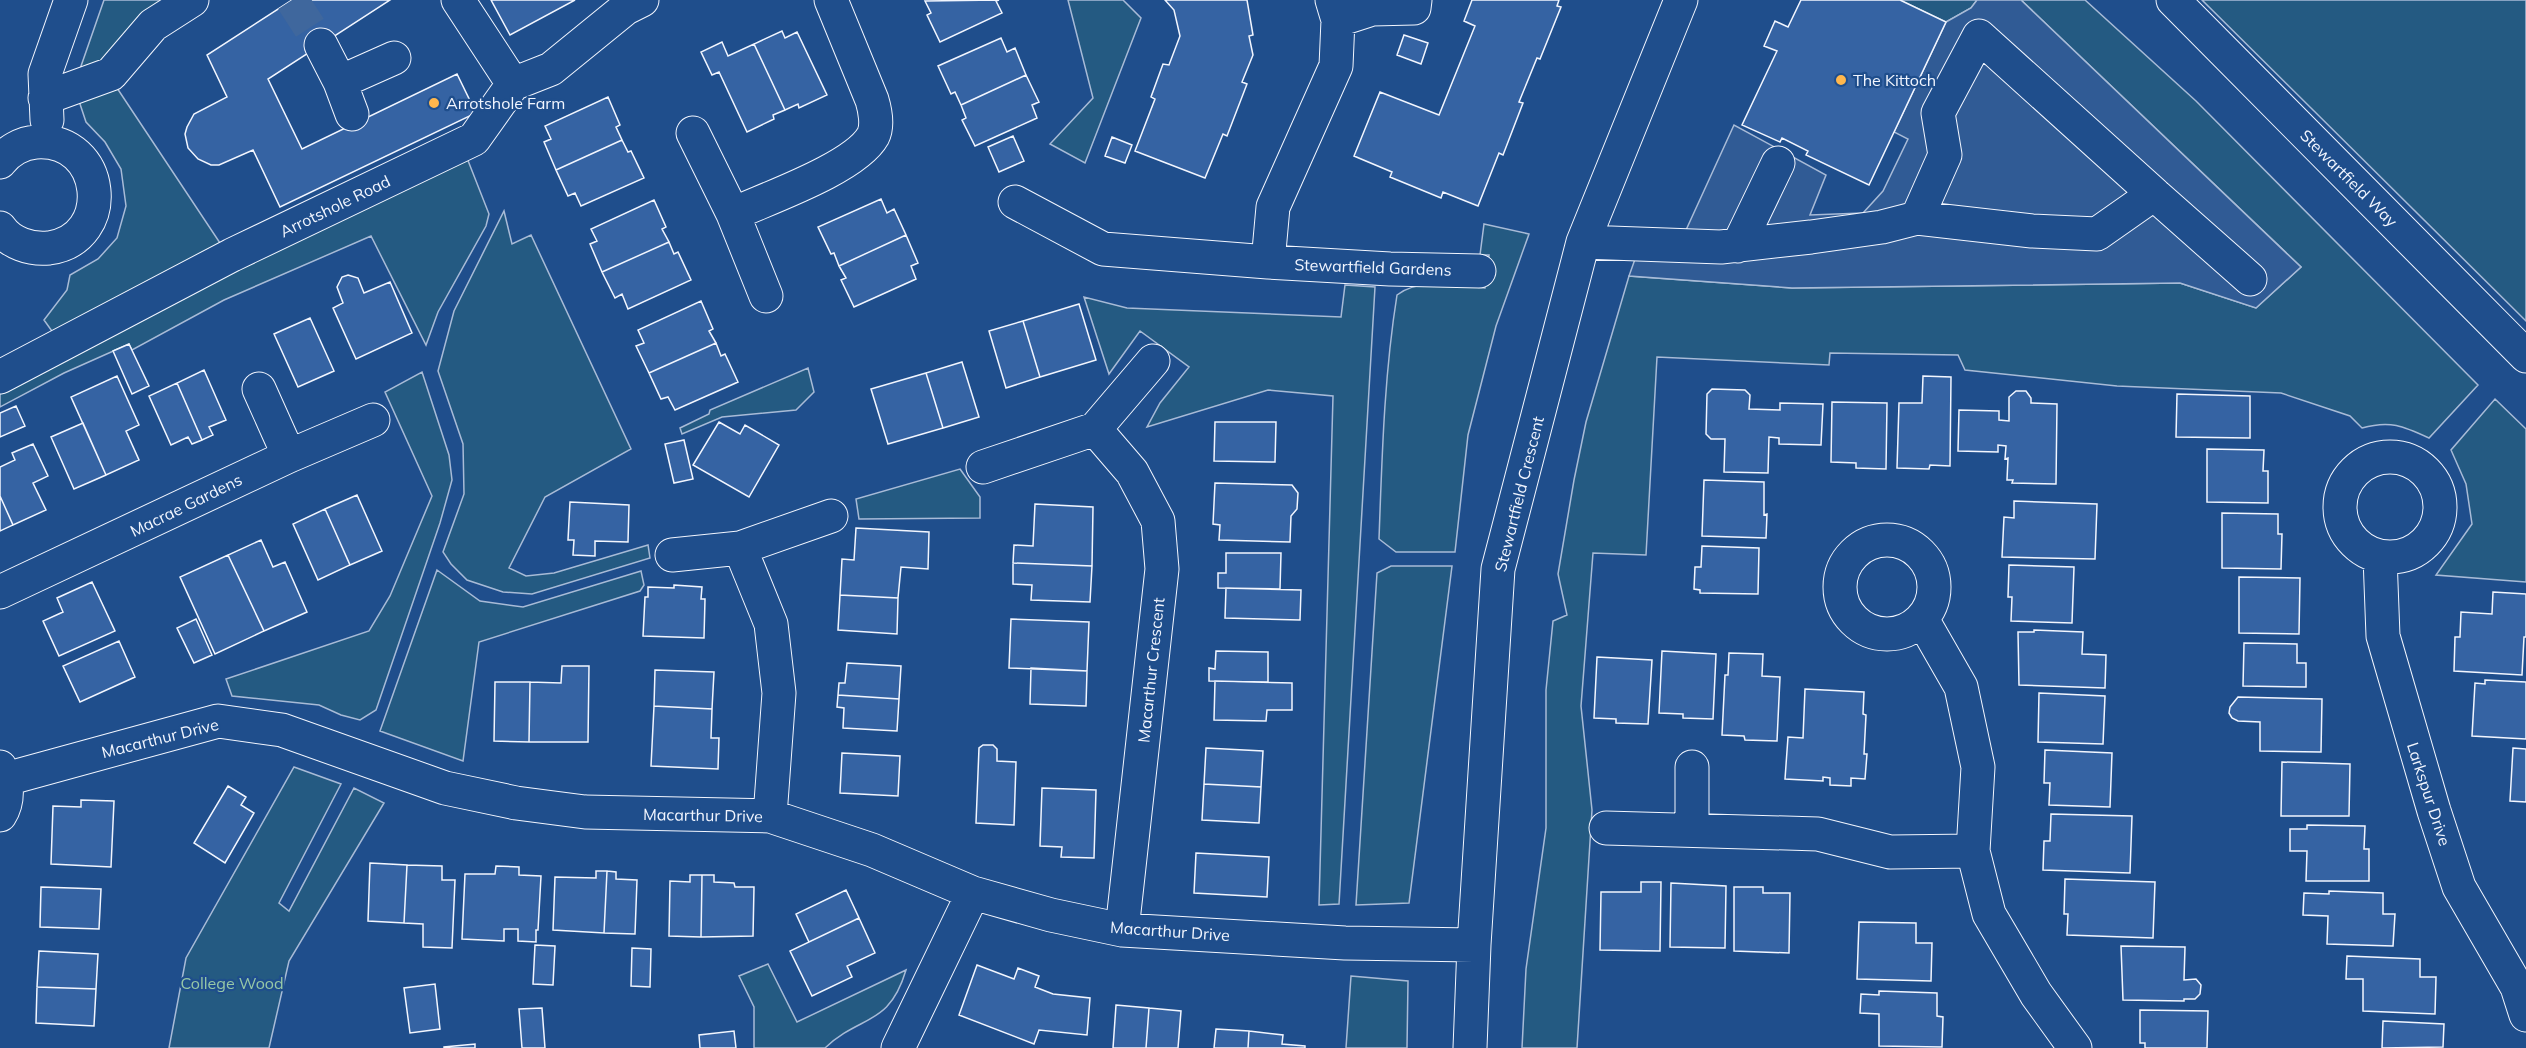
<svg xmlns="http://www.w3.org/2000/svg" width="2526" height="1048" font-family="Mulish,sans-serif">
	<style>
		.green { fill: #245a82; stroke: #a8bbd7; stroke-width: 1.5 }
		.parking { fill: #305b95; stroke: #a8bbd7; stroke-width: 1.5 }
		.building { fill: #3563a3; stroke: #f2f6ff; stroke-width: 1.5 }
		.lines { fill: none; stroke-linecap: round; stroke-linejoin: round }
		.minor-tunnel { stroke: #3f679d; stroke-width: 33; stroke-dasharray: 33 16; stroke-linecap: butt }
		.minor-casing { stroke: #f2f6ff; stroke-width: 35 }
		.minor { stroke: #1f4e8c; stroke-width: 33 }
		.poi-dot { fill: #ffb74d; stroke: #1f4e8c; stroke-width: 2 }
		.labels { text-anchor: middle; stroke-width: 4.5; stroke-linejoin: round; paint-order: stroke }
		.poi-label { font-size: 16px; fill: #f2f6ff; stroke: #1f4e8c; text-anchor: start }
		.street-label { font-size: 16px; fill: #f2f6ff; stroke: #1f4e8c }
		.park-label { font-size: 16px; fill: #97c8a6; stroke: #1f4e8c }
	</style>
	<rect width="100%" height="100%" fill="#1f4e8c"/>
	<path class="green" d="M104,0H161L97,68L80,69Z
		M1068,0H1123L1141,18L1085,163L1050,144L1093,98Z
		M1900,0H1977L1971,8L1946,22Z
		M2021,0H2085L2196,101L2478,385L2429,438C2403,426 2390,420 2362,428L2350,416L2281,393L2117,386L1965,370L1958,355L1830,353L1829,365L1657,357L1646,555L1593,553L1581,706L1592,810L1577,1048H1522L1526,969L1546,828V690L1553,621L1567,615L1558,574L1574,480L1586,422L1629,276L1792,288L2180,283L2256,308L2301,267Z
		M2202,0H2526V321Z
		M115,85L222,246L54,334L44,320L67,290L70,275L98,259L117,238L126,206L121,169L105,142L86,122L78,98Z
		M467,158L489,214L486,226L438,312L426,345L371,236L224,300L132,350L129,344L64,373L0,407V389L158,305Z
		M504,211L512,244L531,235L631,449L545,497L509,568L526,576L554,573L648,545L650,558L532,594L503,592L467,580L451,564L443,552L464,494L463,444L438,371L454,311Z
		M1484,224L1529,234L1496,326L1468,435L1455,552H1396L1379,539C1382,458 1384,376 1397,295C1420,277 1458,285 1485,288L1489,255H1480Z
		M1345,285L1375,287L1339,904L1319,905L1333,396L1268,390L1147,427L1160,403L1189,367L1140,331L1109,374L1084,297L1127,308L1341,317Z
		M808,368L814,392L796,410L722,417L682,434L680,428L709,414L710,410Z
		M422,372L449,455L452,480L440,523L376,710L360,720L341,715L319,705L232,696L226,679L369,631L390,596L432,496L385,392Z
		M2495,399L2526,429V582L2436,575L2472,524L2466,484L2451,450Z
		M960,469L980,497V518L859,519L856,499Z
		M1391,566H1452L1409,903L1356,905L1377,573Z
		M437,570L480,601L523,607L641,571L644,585L640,591L479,642L463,761L380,731Z
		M294,767L341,784L279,903L289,911L354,788L384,803L289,961L269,1048H169L186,958Z
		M768,964L797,1022L906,970C889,1027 861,1014 825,1048H754V1007L739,976Z
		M1351,976L1408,981L1407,1048H1346Z"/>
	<path class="parking" d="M1977,0H2021L2301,267L2256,308L2180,283L1792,288L1629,276L1645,231L1686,230L1734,125L1826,175L1810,215L1863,213L1883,191L1908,139L1894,132L1946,22L1971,8Z"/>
	<path class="building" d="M292,0H390L268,79L302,149L457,74L476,113L280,207L253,150L219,165H211L198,159L188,148L185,134L187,127L194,114L227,97L207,55Z
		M491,0H575L510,35Z
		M999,0L996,1L1002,13L940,42L927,15L931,13L925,1Z
		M1165,0H1247L1253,35L1249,36L1253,55L1242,82L1247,84L1227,136L1223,134L1205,178L1135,151L1155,99L1151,97L1163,64L1169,65L1180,36L1174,10Z
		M1472,0H1559L1557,6L1561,7L1540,59L1537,58L1519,102L1523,103L1503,155L1499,153L1478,206L1443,192L1441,198L1390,177L1392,172L1354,156L1380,92L1439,115L1475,26L1464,21Z
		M1801,0H1900L1946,22L1869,185L1806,155L1808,151L1782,138L1780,142L1742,125L1777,51L1764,46L1775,21L1788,27Z
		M782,31L785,38L797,32L827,95L799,108L798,104L785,110L754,44Z
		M1404,35L1428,43L1421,64L1397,55Z
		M1001,38L1007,52L1015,48L1026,75L961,105L955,92L951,94L938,66Z
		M722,42L728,56L754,44L785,110L773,115L774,119L747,132L719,72L712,75L701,52Z
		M1026,75L1039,102L1032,105L1037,118L975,146L962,120L966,118L961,105Z
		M608,97L620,125L616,127L622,140L556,170L544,142L551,139L545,126Z
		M1013,136L1024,161L999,172L988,147Z
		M1112,137L1132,145L1125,163L1105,156Z
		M622,140L628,152L631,151L644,178L581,206L575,193L568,196L556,170Z
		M881,199L887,213L894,209L906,235L839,266L834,253L831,254L818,227Z
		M654,200L666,227L662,229L669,242L602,272L590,244L597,241L591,229Z
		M906,235L918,263L911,266L916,279L854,307L841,280L846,278L839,266Z
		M669,242L674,254L678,252L691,280L628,309L622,294L615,298L602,272Z
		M348,275L358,278L364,293L390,282L412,333L356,359L333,308L343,303L337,287L342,277Z
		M701,301L713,329L709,331L716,343L649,373L636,346L644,343L638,330Z
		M1079,304L1096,360L1040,377L1023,321Z
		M310,318L334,371L298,387L274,334Z
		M1023,321L1040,377L1006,388L989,331Z
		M716,343L721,356L725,354L738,382L675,410L668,397L661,399L649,373Z
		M129,344L149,386L132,394L113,351Z
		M962,362L979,417L943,428L926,373Z
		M204,370L226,420L209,427L213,435L202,440L177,383Z
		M926,373L943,428L888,444L871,389Z
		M117,376L139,425L126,431L139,460L106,475L71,397Z
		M1923,376L1951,377L1950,466L1930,465L1929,469L1897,468L1899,403H1922Z
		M177,383L202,440L192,444L188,437L171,445L149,396Z
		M1712,389L1745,390L1750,395L1749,409L1780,410V403L1823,404L1821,445L1779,444V438L1769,437L1768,473L1724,472L1725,439H1711L1706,434L1707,394Z
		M2016,391H2026L2031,398V403L2057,404L2056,484L2012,483L2013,480H2007L2008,458L2005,459L2006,446L1998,445V452L1958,451L1959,410L1999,411V420L2009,421V397Z
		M2177,394L2250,396V438L2176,437Z
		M1832,402L1887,403L1886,469L1856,468V463L1831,462Z
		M16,406L25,426L0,437V413Z
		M719,422L740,434L745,425L779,445L749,497L693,465Z
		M1215,422H1276L1275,462L1214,461Z
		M83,423L106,475L74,489L51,437Z
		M684,440L693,479L674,483L665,444Z
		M33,444L48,476L33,483L46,510L13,525L0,496V467L15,460L12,453Z
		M2207,449L2264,450L2263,471H2268V503L2207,502Z
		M1704,480L1764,482V515L1767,514L1766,538L1702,536Z
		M1215,483L1292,485L1298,493L1297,509L1291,516L1290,542L1219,540L1220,525L1213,524Z
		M357,495L382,551L350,565L325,509Z
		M0,496L13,525L0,531Z
		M2014,501L2097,504L2095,559L2002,557L2004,517L2014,518Z
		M570,502L629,505L628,542L595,541V556L573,555L574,540H568Z
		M1035,504L1093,507L1092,566L1013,563L1014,545L1033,546Z
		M325,509L350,565L318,580L293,524Z
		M2222,513L2278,514V534H2282L2281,569L2222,568Z
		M856,528L929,532L928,569L901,567L898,598L840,595L842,559L854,560Z
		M261,540L273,567L285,562L307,612L264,631L228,555Z
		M1702,546L1759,548L1758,594L1700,593V590L1694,589L1695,567H1701Z
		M1226,553H1281L1280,589L1218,588V573H1226Z
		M228,555L264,631L215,654L180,577Z
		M1013,563L1092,566L1090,602L1031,600L1032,585L1013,584Z
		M2009,565L2074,567L2072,623L2011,621L2012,597H2008Z
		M2239,577L2300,578L2299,634L2239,633Z
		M92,582L115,631L59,656L43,621L63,612L57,598Z
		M674,585L702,587L701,599H705L704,638L643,636L645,597H648V587L674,588Z
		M1226,588L1301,590L1300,620L1225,618Z
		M2493,592L2526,594V637H2524L2522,675L2454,671L2455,637H2460L2461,612L2492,614Z
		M840,595L898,598L897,634L838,630Z
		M196,619L212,655L194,663L177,628Z
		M1011,619L1089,622L1087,671L1009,668Z
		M2034,630L2083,632L2082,654L2106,655L2105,688L2019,685L2018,632H2034Z
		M119,641L135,677L80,702L63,666Z
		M2244,643L2297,644V663H2306V687L2243,686Z
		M1216,651L1268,652V682L1209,681V668L1215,669Z
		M1662,651L1716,654L1713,719L1683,718V714L1659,713Z
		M1729,653L1763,654L1762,676L1780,677L1777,741L1745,740L1744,736L1722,735L1725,675H1728Z
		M1597,657L1652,660L1648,724L1616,723V719L1594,718Z
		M847,663L901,666L899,699L838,695L839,683H845Z
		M562,666H589L588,742H529L530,682L561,683Z
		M1031,668L1087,671L1086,706L1030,704Z
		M655,670L714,672L712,709L654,706Z
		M2485,680L2526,682V739L2472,736L2475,683L2485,684Z
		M1215,681L1292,683V710H1267L1266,721L1214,720Z
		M495,682H530L529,742L494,741Z
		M1805,689L1864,692L1863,714L1866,715L1864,754H1867L1865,779L1851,778V786L1830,785V778L1823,777V781L1785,779L1788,737L1803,738Z
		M2039,693L2105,696L2103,744L2038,742Z
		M838,695L899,699L897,731L843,728L844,708L837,707Z
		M2238,697L2322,699L2321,752L2260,751V722L2238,721L2232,718L2229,713L2230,707Z
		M654,706L712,709L711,738H719L718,769L651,766Z
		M983,745H993L997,749V761L1016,762L1014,825L976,823L979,748Z
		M1206,748L1263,751L1261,787L1204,784Z
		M2513,748L2526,749V802L2510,801Z
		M2045,750L2112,753L2110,807L2049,805L2050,783H2044Z
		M842,753L900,756L898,796L840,793Z
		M2282,762L2350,764L2349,816H2281Z
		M1204,784L1261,787L1259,823L1202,820Z
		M228,786L246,797L241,805L254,813L225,863L194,843Z
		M1042,788L1096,790L1094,858L1061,857L1062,847L1040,846Z
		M81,800L114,801L111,867L51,864L53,806L81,807Z
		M2051,814L2132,816L2130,873L2043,870L2044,841H2050Z
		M2307,825L2365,826L2364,849H2369V881H2306L2307,851H2290V829H2307Z
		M1196,853L1269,857L1267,897L1194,893Z
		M370,863L407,865L404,923L368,921Z
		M407,865L442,866V880H455L452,948L423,947V924L404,923Z
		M496,866L519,867V875L541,876L538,930H536V942L518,941V929H504V941L462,939L465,874H495Z
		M596,871H607L604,933L553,930L555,877L596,878Z
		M607,871L616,872V879L637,880L635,934L604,933Z
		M690,875H702L701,937L669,936L670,881L690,882Z
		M702,875H714V882L734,883L735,887H754L753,936L701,937Z
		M2065,879L2155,882L2153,938L2067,935L2068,914H2064Z
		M1641,882H1661L1660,951L1600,950L1601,892H1641Z
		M1671,883L1726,886L1725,948L1670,947Z
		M41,887L101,889L99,929L40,927Z
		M1734,887H1763V893H1790L1789,953L1734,951Z
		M846,890L859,918L809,942L796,914Z
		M2329,891L2383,893V914H2395L2393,946L2327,944L2328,916L2303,915L2304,893L2329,894Z
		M859,918L875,953L847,966L852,977L812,996L790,951Z
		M1859,922L1916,923V943H1932L1931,981L1857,979Z
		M535,945L555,946L553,985L533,984Z
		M2121,946L2185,947L2184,980L2196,979L2201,985L2200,994L2195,999H2184V1001L2123,1000Z
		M632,948L651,949L650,987L631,986Z
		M39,951L98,954L96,989L37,987Z
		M2347,956L2420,959V977H2436L2435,1014L2363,1011V979H2346Z
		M977,965L1014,979L1018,968L1039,976L1035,987L1053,994L1090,998L1087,1035L1039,1030L1034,1044L959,1015Z
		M435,984L440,1029L410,1033L404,988Z
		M37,987L96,989L94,1026L36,1023Z
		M1879,991L1937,993V1016L1943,1017L1942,1047L1879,1046V1014L1860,1013L1861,994L1879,995Z
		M1116,1005L1149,1008L1146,1048H1113Z
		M542,1008L545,1048H522L519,1009Z
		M1149,1008L1181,1011L1178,1048H1146Z
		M2140,1010L2208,1011L2207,1048H2145V1043H2140Z
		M2383,1021L2444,1024L2443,1047L2382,1048Z
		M1216,1029L1249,1031L1248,1048H1214Z
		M734,1031L736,1048H700L699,1035Z
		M1249,1031L1283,1035L1282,1044L1305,1046V1048H1248Z
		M475,1044V1048H444V1047Z"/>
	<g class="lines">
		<path class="minor-tunnel" d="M292,0L321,45"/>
		<defs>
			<path id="minor" d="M458,0L513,84
				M1332,0L1338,20L1336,66L1273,207L1268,262L1390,269L1479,271
				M2173,0L2526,356
				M1338,20L1372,9L1414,8L1415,0
				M321,45L340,82
				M45,98L111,74L153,25L192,0
				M352,114L340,82L394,58
				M47,120L45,74L71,0
				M693,133L733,214L766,296
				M0,162C8,151 22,143 36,142C106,137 116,239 49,248C31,250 10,243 0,228
				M2154,194L2250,279
				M1015,202L1103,249L1268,262
				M733,214C768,198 855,168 873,136C878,126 875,110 872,100L831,0
				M1583,242L1721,247L1811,237L1882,227L1917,218L2032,231L2097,234L2154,194L1979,36L1938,113L1945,155L1917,218
				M1738,246L1778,163
				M0,377L232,255L474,139L513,84L551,69L626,8L642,0
				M259,389L289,456
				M1095,429L1153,361
				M2340 507a50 50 0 1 1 100 0a50 50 0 1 1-100 0Z
				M983,467L1095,429L1132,472L1158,521L1162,569L1122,930
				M1840 587a47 47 0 1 1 94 0a47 47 0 1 1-94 0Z
				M740,548L771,624L779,693L770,816
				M672,555L740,548L831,516
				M2380,557L2383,636L2434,811L2459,887L2517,987L2526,1015
				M0,592L289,456L373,420
				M1922,619L1961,687L1978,767L1973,851L1989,914L2036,994L2075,1048
				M0,767C8,782 9,801 0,815
				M1692,767V829
				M6,779L218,721L282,730L445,788L516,803L585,812L770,816L872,850L973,893L1051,915L1122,930L1345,943L1474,945
				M1606,828L1818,834L1890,852L1973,851
				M898,1048L973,893
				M1470,1048L1474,945L1498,569L1583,242L1681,0"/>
		</defs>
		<use href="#minor" class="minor-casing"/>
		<use href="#minor" class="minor"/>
	</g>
	<g class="poi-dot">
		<circle cx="1841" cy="80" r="6"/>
		<circle cx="434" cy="103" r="6"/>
	</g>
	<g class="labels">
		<g class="poi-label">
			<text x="1853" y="86">The Kittoch</text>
			<text x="446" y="109">Arrotshole Farm</text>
		</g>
		<g class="street-label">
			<text transform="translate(2349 178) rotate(45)" y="6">Stewartfield Way</text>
			<text transform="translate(335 206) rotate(-26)" y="6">Arrotshole Road</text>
			<text transform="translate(1373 267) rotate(2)" y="6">Stewartfield Gardens</text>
			<text transform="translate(1519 494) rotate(-76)" y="6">Stewartfield Crescent</text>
			<text transform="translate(186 505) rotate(-26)" y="6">Macrae Gardens</text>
			<text transform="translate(1151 670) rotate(-84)" y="6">Macarthur Crescent</text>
			<text transform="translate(160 738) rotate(-14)" y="6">Macarthur Drive</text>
			<text transform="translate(2429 794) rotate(72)" y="6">Larkspur Drive</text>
			<text transform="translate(703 815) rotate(1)" y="6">Macarthur Drive</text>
			<text transform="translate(1170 931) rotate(4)" y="6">Macarthur Drive</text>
		</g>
		<g class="park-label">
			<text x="232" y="989">College Wood</text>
		</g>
	</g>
</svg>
